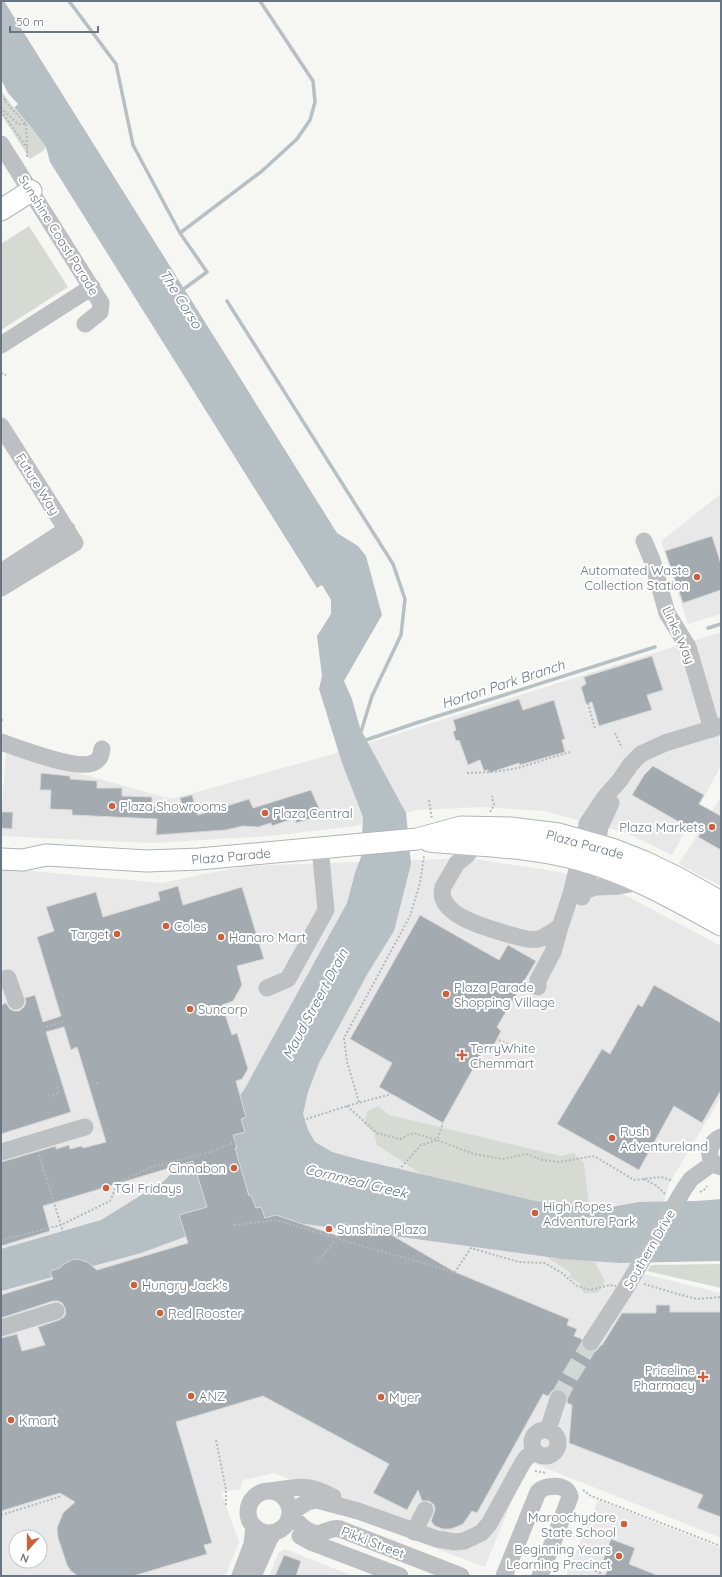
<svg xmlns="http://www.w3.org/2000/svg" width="722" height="1577" font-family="Quicksand,sans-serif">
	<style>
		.built { fill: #e7e8e7; fill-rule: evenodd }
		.green { fill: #d6dad3 }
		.water { fill: #b6c0c4 }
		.pier { fill: #f6f6f3 }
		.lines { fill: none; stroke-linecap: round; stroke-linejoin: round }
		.stream { stroke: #b6c0c4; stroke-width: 3.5 }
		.building { fill: #a4abb0; stroke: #d8d8d6 }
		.minor-tunnel { stroke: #d3d6d6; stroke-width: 17; stroke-dasharray: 17 8; stroke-linecap: butt }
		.major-casing { stroke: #b0b4b7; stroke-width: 23 }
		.path { stroke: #b6b9bc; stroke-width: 2; stroke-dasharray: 2 2; stroke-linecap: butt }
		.minor { stroke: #bcc0c3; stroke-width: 17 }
		.major { stroke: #fff; stroke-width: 21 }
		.path-bridge { stroke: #b6b9bc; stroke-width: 2; stroke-dasharray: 2 2; stroke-linecap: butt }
		.poi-dot { fill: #cd5f3d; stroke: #fff; stroke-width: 1.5 }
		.labels { text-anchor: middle; stroke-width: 4; stroke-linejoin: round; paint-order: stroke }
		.street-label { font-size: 13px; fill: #697681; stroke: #fff }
		.poi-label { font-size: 13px; fill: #697681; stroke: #fff; text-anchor: start }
		.water-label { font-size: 14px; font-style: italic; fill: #65767d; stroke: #fff }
	</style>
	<rect width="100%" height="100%" fill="#f6f6f3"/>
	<path class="built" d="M721,494V614L688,624L661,541Z
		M721,632V714L719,742L721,751V766L672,855L624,832L544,811L481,807L416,810L356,826L270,836L153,843L1,836V805H2L6,753L171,799L330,755Z
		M721,797V886L679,864Z
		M468,858L560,872L608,886L721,946V1097L669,1184L643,1274L721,1293V1538L528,1461L485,1567L313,1502L305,1485L274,1473L243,1480L240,1489L221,1492L239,1542L226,1574L220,1576H1V868L161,883L244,866ZM16,1537H40V1561H16Z
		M598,1500L721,1548V1576H566Z
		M285,1549L353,1576H269L279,1552Z"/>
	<path class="green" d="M1,91L31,127L46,147L43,151L30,159L1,114Z
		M29,226L68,287L1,330V244Z
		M378,1106L389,1115L561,1156L574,1153L584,1163L596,1264L605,1281L598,1293H584L578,1282L569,1277L571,1273L377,1145L374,1133L364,1124L367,1111Z
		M721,1264V1288L647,1271L651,1265Z"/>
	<path class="water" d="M1,1H4L337,533L358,546L366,556L382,615L344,681L352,699L360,728L406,813L411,864L394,931L368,973L319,1063L308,1092L303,1114L308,1130L315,1142L332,1152L361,1160L531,1200L595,1210L639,1202L696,1201L721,1199V1261L620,1263L563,1259L305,1224L234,1222L201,1231L141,1253L1,1291V1249L101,1220L164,1181L221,1121L244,1090L347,903L355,873L361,857L363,817L342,763L319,689L322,676L317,636L331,614V600L322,585L317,588L50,162L46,147L31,127L1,91Z"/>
	<path class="pier" d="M1,79L8,93L18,104L14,108L1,91Z"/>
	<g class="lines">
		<path class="stream" d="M69,1L116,64L133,145L180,233
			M181,291L207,272L180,233L262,171L297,139L310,120L315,102L313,81L260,1
			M227,301L393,564L405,599L401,635L372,696L360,735
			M708,628L721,624
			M363,741L416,723L655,647"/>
	</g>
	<path class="building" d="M712,536L721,564V590L683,603L665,551Z
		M652,656L663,690L647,695L652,710L599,726L592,702L586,704L581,687L586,684L584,677Z
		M519,699L523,710L554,700L565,739L562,740L565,752L520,765L519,763L489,773L488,770L484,771L480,760L468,765L459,740L456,741L453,732L456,730L453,720Z
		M653,766L704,795L699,804L721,816V850L698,837L700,834L632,795L644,775Z
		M41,773L70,776V779L97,781V788H122V796L152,797V807L182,805L180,798L192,795L198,815L249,799L253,808L311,790L322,815L296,823L295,818L272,826L271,823L258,827L243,826L226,830L156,835L157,819L72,815V810L50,809L51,790H40Z
		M1,812H13L12,829L1,828Z
		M178,886L183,905L242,887L264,959L237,966L242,985L233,1001L222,1005L232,1035L237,1033L248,1069L242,1079L236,1081L246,1117L241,1119L245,1132L233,1135L237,1148H235L249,1196L251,1195L256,1208L261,1207L265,1218L276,1215L338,1236L346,1223L365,1235L371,1223L455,1272L569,1319L567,1325L577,1329L574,1336L582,1339V1347L585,1350L590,1352L596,1351L601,1345H602L622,1313H656V1305H670V1312H721V1517L697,1508L703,1495L569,1443L572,1405L567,1403L568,1397L565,1392L561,1389H556L552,1391L548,1396L543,1394L477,1513L472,1511L463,1524L451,1529H443L435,1526L431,1521L435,1510L434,1505L429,1501H422L418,1490L407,1510L373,1493L389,1464L263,1396L176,1422L212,1543L204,1545L207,1554L133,1576H78L71,1571L67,1565L58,1538L57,1528L63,1513L75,1502L60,1493L1,1511V1338L17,1334L22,1351L45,1345L38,1327L59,1320L64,1317L66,1313L65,1308L62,1303L58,1301H53L1,1318V1295L53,1279L50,1271L60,1268L64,1264L72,1260L77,1259L87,1262L97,1270L188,1243L179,1215L207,1207L193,1161L43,1206L50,1231L1,1246V1162L56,1146V1149L69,1145L70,1149L82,1146L83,1148L106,1142L77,1047L71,1050L64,1027L46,1032L71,1112L1,1134V1005L6,1003L10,1009L14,1011H19L24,1007L26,1002L25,998L35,995L43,1022L61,1016L37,937L54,931L46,907L96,892L103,917L160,900L158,892Z
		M420,915L499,960L508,945L536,961L497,1027L501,1031L491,1051L484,1049L443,1123L379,1087L392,1063L350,1039Z
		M654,985L721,1023V1090L702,1123L674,1106L639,1170L557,1124L602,1049L610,1054L638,1004L642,1007Z
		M611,1539L635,1548L629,1564L659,1576H605L608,1569L601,1566Z
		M284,1555L301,1561L296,1576H275Z"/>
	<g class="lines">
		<path class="minor-tunnel" d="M558,1399L571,1375L591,1342"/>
		<defs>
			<path id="major" d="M1,210L31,191
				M429,841C480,846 531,846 580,860C631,874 676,900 721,925
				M1,859L23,860L46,855L147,861L199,859L417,839L461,827L510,828L559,834L612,849L645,862L676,877L721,902"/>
		</defs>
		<use href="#major" class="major-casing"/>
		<path class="path" d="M1,108L18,124H26L4,100L6,98
			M1,111L27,148V158
			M26,124L27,147
			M1,373L6,375
			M588,703L595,729
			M1,720H4
			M615,733L622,748
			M467,773L494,772L518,768L570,752
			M429,800L432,819
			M490,812L494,805L492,796
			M46,1027L63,1022
			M499,1040L519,1050
			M97,1082L99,1086
			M48,1096L59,1093L57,1086
			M359,1102L347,1062L344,1038L410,916L420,883L424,856
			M347,1106L377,1133L400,1139L414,1133L437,1140L474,1154L502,1159L527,1154L542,1160L559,1162L594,1156L634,1180L661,1177L673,1181
			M39,1155L72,1260
			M644,1179L657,1186L665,1194
			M700,1192L704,1190L707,1186
			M343,1233L421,1145L437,1140L443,1123
			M1,1240L61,1225L110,1201L118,1182L152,1167L214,1151L235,1142L347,1106L391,1094
			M317,1262L334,1242
			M644,1284L674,1293L697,1299L721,1297
			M216,1440L226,1490V1506
			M535,1471L547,1473
			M583,1490L591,1496L721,1546
			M1,1515L62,1496
			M565,1560L573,1562L600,1573L599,1576"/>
		<path class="minor" d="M1,144L101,303L100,312L85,324
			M1,345L92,287
			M1,426L75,543L1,588
			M644,541L652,560L667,613L688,647L712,729
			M1,572L67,529
			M1,742C18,748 80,772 95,762C100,759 101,755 102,749
			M476,844L466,856L457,863L443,887C435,916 491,929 511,935C520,937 528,941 538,939C544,938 554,930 560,927
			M584,891L596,887L619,886L641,882
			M582,897L597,845L600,827L611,803
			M1,980L8,978L16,1001
			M538,987V980L553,952L560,927L571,894L584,841L587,824L605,797L620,780L631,764L641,754L665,743L721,726
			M267,988L288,979L326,910L320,847
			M721,1137C707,1143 705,1162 721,1167
			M1,1152L85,1127
			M1,1328L56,1311
			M591,1342L624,1291L684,1189L691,1179L713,1163
			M532 1443a13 13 0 1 1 26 0a13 13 0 1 1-26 0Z
			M548,1430L558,1399
			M271,1491C297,1487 308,1483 333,1497
			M248 1512a21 21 0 1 1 42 0a21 21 0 1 1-42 0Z
			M290,1513L307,1502L317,1500L358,1511L437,1539L455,1542L464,1541L481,1533L489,1524L522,1464L526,1458L534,1451
			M290,1514C298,1522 308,1536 321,1533C328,1531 333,1527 340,1529L461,1576
			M414,1532L425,1510
			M300,1536L311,1542L400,1576
			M240,1576L252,1544L254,1526
			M253,1576L269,1540L274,1532
			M504,1576L538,1492C546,1484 568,1483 570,1497L540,1576"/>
		<use href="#major" class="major"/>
		<path class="path-bridge" d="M234,1225L276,1220L369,1248L455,1272L471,1248L519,1262L545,1263L562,1273L577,1286L590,1290L610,1285L616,1286"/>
	</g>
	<g class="poi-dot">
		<circle cx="697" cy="577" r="4"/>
		<circle cx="112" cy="806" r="4"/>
		<circle cx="265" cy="813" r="4"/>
		<circle cx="712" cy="827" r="4"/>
		<circle cx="166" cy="926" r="4"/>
		<circle cx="117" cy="934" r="4"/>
		<circle cx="221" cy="937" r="4"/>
		<circle cx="446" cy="994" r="4"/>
		<circle cx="190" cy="1009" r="4"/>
		<path d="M460 1049h4v4h4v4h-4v4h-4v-4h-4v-4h4z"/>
		<circle cx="612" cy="1138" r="4"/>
		<circle cx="234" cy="1168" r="4"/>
		<circle cx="106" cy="1188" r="4"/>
		<circle cx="535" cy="1213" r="4"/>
		<circle cx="329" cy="1229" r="4"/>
		<circle cx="134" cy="1285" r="4"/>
		<circle cx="160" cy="1313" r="4"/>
		<path d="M701 1371h4v4h4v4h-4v4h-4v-4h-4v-4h4z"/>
		<circle cx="191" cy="1396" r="4"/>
		<circle cx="381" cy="1397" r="4"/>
		<circle cx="11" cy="1420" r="4"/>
		<circle cx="624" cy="1524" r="4"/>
		<circle cx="619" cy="1556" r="4"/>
	</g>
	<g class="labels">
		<g class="street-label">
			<text transform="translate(59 235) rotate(58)" y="5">Sunshine Coast Parade</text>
			<text transform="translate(38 484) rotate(58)" y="5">Future Way</text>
			<text transform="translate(679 635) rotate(66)" y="5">Links Way</text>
			<text transform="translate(585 844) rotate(15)" y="5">Plaza Parade</text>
			<text transform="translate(231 856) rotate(-5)" y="5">Plaza Parade</text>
			<text transform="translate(649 1249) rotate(-60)" y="5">Southern Drive</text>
			<text transform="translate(373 1542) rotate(21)" y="5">Pikki Street</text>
		</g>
		<g class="poi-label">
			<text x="689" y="575" text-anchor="end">Automated Waste<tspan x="689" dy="15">Collection Station</tspan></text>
			<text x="120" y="811">Plaza Showrooms</text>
			<text x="273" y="818">Plaza Central</text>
			<text x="704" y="832" text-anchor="end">Plaza Markets</text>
			<text x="174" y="931">Coles</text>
			<text x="109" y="939" text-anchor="end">Target</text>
			<text x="229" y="942">Hanaro Mart</text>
			<text x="454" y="992">Plaza Parade<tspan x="454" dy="15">Shopping Village</tspan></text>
			<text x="198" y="1014">Suncorp</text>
			<text x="470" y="1053">TerryWhite<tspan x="470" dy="15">Chemmart</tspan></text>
			<text x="620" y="1136">Rush<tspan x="620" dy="15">Adventureland</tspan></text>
			<text x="226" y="1173" text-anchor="end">Cinnabon</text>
			<text x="114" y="1193">TGI Fridays</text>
			<text x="543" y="1211">High Ropes<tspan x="543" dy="15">Adventure Park</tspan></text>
			<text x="337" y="1234">Sunshine Plaza</text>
			<text x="142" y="1290">Hungry Jack's</text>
			<text x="168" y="1318">Red Rooster</text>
			<text x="695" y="1375" text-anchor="end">Priceline<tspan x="695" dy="15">Pharmacy</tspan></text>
			<text x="199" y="1401">ANZ</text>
			<text x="389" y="1402">Myer</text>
			<text x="19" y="1425">Kmart</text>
			<text x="616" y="1522" text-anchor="end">Maroochydore<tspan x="616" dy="15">State School</tspan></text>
			<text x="611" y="1554" text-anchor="end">Beginning Years<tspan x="611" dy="15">Learning Precinct</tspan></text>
		</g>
		<g class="water-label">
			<text transform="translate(181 299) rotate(58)" y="5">The Corso</text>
			<text transform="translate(503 684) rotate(-18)" y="5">Horton Park Branch</text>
			<text transform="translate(315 1004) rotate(-62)" y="5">Maud Streert Drain</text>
			<text transform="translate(356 1181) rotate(14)" y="5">Cornmeal Creek</text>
		</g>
	</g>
	<rect width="722" height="1577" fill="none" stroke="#697681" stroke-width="4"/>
	<g transform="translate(28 1549) rotate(201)"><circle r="19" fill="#ffffff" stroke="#c3c8cd"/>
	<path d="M0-3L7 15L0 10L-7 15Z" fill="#cd5f3d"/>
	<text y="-6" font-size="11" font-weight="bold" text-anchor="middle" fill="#697681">N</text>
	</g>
	<path d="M10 26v6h88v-6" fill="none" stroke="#697681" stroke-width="2"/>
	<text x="16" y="26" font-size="12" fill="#697681" stroke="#ffffff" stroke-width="3" paint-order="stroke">50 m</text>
</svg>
